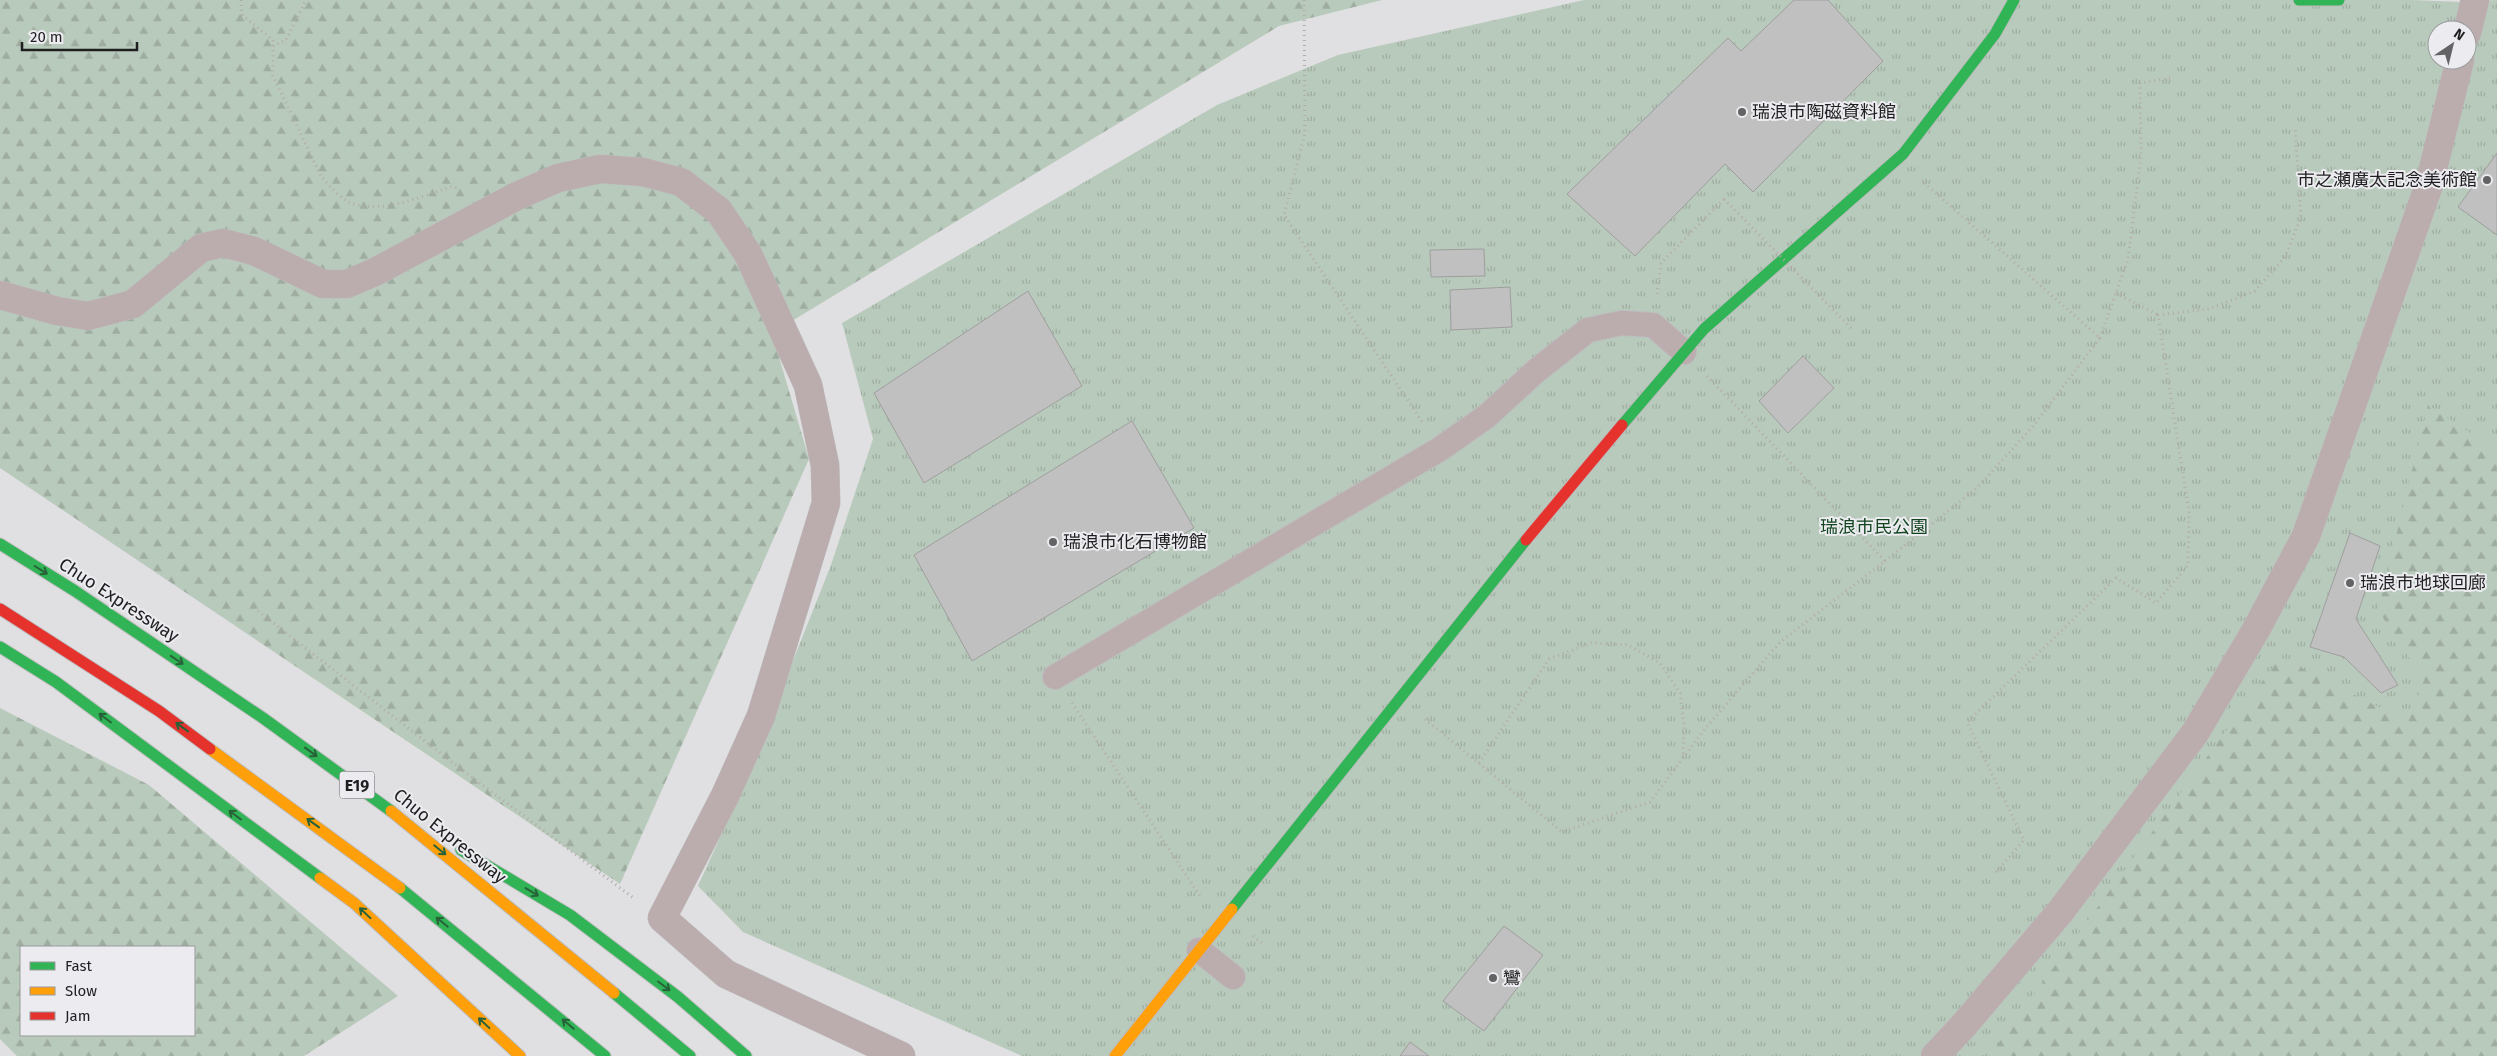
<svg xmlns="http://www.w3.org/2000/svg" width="2497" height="1056" font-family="'Fira Sans','Noto Sans JP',sans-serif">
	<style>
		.grass { fill: url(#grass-tufts); fill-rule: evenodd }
		.forest { fill: url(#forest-firs); fill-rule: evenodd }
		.building { fill: #c1c0c0; stroke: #9e9e9e }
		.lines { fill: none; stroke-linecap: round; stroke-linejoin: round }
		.lane-casing { stroke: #bdbcbe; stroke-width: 26 }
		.street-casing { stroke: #bdbcbe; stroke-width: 29 }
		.fast-casing { stroke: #bdbcbe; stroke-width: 13 }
		.slow-casing { stroke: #bdbcbe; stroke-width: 13 }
		.jam-casing { stroke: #bdbcbe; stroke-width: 13 }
		.path { stroke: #b3aaac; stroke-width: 3; stroke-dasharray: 1 4; stroke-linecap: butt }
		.lane { stroke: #bbacae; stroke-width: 24 }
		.street { stroke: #bbacae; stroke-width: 28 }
		.fast { stroke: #30b455; stroke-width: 11 }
		.slow { stroke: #ff9f0a; stroke-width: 11 }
		.jam { stroke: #e5322d; stroke-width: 11 }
		.path-bridge { stroke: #b3aaac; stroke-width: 3; stroke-dasharray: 1 4; stroke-linecap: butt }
		.oneway { stroke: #276238 }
		.poi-dot { fill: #636264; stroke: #ececf0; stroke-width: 2 }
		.labels { text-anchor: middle; stroke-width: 4; stroke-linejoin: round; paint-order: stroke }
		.shield { fill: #ececf0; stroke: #5c5c5f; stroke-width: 1 }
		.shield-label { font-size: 16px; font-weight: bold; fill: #1f1f21 }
		.poi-label { font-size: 18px; fill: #1f1f21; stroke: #ececf0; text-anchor: start }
		.park-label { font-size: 18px; fill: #11441f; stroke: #ececf0 }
		.street-label { font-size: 18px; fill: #1f1f21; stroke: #ececf0 }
	</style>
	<defs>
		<pattern id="grass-tufts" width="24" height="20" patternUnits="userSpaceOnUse" patternTransform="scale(1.25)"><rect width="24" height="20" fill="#b8cabb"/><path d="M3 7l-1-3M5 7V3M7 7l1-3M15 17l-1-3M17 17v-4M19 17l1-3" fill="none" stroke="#9eada0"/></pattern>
		<pattern id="forest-firs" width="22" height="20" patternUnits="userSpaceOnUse" patternTransform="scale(1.25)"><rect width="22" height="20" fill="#b8cabb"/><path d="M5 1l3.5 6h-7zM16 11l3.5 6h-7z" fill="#9eada0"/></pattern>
	</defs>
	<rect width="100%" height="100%" fill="#e0dfe1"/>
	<path class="grass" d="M1584,0H2411L2461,2L2497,0V603L2158,1056H1022L743,932L698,886L742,789L831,565L873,439L842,323L1217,105L1338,55ZM2437,30H2467V60H2437Z"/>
	<path class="forest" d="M0,0H1382L1279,26L772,333L809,459L620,884L0,468Z
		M2428,405L2497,451V1056H1989L2280,657L2408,722L2424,680L2378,610Z
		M0,708L149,785L398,996L304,1056H17L0,1039ZM194,947V1035H21V947Z"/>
	<path class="building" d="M1794,0H1828L1883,61L1753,192L1725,164L1635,256L1567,194L1728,38L1741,51Z
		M2497,153V235L2458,207Z
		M1484,249L1485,276L1431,277L1430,250Z
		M1510,287L1512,327L1451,330L1450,290Z
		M1028,291L1082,386L924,483L874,393Z
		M1803,356L1834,388L1788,433L1759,401Z
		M1132,421L1194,528L972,661L914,555Z
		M2350,533L2380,546L2356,619L2398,685L2381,693L2344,657L2310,647Z
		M1504,926L1543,955L1484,1031L1443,1001Z
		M1410,1042L1429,1056H1400Z"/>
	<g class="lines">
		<defs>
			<path id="lane" d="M1055,677L1440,449L1487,416L1536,371L1588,330L1622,323L1653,325L1684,352
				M1199,950L1233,977"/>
			<path id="street" d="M2467,33L2475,0
				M0,295L57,311L88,316L133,304L201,248L223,243L254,251L323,284H347L375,272L517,196L558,178L600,169L643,172L681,182L719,211L748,254L808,385L825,465L826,503L761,716L725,796L662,918L726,974L901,1056
				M1935,1056L1964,1025L2060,912L2195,733L2257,628L2306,536L2429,185L2460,60"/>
			<path id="fast" d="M2299,0H2339
				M1622,425L1704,329L1903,154L1995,34L2014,0
				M0,544L75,591L263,718L391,811
				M0,647L56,682L320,878
				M461,850L570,915L678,997L746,1056
				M400,888L605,1056
				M1232,909L1526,540
				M614,993L690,1056"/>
			<path id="slow" d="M210,749L400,888
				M391,811L614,993
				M320,878L354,903L520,1056
				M1115,1056L1232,909"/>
			<path id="jam" d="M1526,540L1622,425
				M0,609L159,711L210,749"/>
		</defs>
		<use href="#lane" class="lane-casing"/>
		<use href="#street" class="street-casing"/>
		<use href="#fast" class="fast-casing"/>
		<use href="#slow" class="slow-casing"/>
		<use href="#jam" class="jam-casing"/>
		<path class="path" d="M241,0L242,15L273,40V76L321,176C329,186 343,202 357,205C388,212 421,196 451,187L459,188
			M1304,0L1305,133L1284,215L1423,423
			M273,46L286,40L306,0
			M2116,293L2158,315
			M1657,294L1661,263L1724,199
			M2100,338L2128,259L2141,155L2140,83L2171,78
			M1885,561L1977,488L2034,425L2100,338L1922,181
			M258,611L453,763L635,899
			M1072,703L1200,896
			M1425,719L1562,832L1650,802L1704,730L1780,642L1885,561L1707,376
			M1479,763L1549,659L1591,643L1628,645L1660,663L1680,693L1684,724L1683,757
			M1996,872L2024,840L1967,722L2116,578L2156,603L2188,565L2189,512L2158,315L2209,309L2255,291L2285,257L2301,217L2295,127
			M1253,936L1262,943"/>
		<use href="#lane" class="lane"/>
		<use href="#street" class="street"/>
		<use href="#fast" class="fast"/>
		<use href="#slow" class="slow"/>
		<use href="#jam" class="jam"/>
		<path class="path-bridge" d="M1724,199L1853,330"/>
	</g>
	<defs><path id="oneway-shaft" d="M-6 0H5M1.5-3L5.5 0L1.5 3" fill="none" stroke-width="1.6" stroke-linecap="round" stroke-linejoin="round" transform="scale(1.25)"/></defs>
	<g class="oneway">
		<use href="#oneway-shaft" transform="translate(41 570) rotate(32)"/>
		<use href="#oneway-shaft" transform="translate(177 660) rotate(34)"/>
		<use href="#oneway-shaft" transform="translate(105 718) rotate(-143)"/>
		<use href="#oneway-shaft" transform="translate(182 727) rotate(-144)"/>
		<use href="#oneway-shaft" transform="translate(311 752) rotate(36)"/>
		<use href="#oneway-shaft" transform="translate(235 815) rotate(-143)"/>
		<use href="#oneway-shaft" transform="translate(313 823) rotate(-144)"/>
		<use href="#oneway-shaft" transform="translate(440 850) rotate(39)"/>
		<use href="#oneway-shaft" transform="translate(532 892) rotate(31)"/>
		<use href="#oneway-shaft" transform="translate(365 913) rotate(-137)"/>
		<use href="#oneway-shaft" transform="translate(442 922) rotate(-141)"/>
		<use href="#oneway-shaft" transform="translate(664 986) rotate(37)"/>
		<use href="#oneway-shaft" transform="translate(484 1023) rotate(-137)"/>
		<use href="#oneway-shaft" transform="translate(568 1024) rotate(-140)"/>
	</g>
	<g class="poi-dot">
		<circle cx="1742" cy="112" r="5"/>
		<circle cx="2487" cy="180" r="5"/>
		<circle cx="1053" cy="542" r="5"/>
		<circle cx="2350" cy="583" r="5"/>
		<circle cx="1493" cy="978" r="5"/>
	</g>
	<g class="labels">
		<rect class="shield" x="339.5" y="771.5" width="35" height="27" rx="4"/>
		<g class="shield-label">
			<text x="357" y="791">E19</text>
		</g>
		<g class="poi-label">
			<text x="1752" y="118">瑞浪市陶磁資料館</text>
			<text x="2477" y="186" text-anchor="end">市之瀬廣太記念美術館</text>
			<text x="1063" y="548">瑞浪市化石博物館</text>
			<text x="2360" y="589">瑞浪市地球回廊</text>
			<text x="1503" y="984">鸞</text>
		</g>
		<g class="park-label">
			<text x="1874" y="533">瑞浪市民公園</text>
		</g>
		<g class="street-label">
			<text transform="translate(119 600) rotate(33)" y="6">Chuo Expressway</text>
			<text transform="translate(450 836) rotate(39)" y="6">Chuo Expressway</text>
		</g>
	</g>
	<rect x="20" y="946" width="175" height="90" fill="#ececf0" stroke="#9a9a9d"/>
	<rect x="30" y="962" width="25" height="8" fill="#30b455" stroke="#9a9a9d"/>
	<text x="65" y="971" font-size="15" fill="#1f1f21">Fast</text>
	<rect x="30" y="987" width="25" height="8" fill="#ff9f0a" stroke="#9a9a9d"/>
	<text x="65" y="996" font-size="15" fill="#1f1f21">Slow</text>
	<rect x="30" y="1012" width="25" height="8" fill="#e5322d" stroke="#9a9a9d"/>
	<text x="65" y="1021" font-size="15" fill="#1f1f21">Jam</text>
	<g transform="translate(2452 45) rotate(35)"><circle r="24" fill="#ececf0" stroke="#9a9a9d"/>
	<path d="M0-4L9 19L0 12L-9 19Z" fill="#636264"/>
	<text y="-8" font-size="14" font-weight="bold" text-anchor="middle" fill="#1f1f21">N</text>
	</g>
	<path d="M22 42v8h115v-8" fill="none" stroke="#1f1f21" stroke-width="2.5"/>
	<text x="30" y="42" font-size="15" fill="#1f1f21" stroke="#ececf0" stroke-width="4" paint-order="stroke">20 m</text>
</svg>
